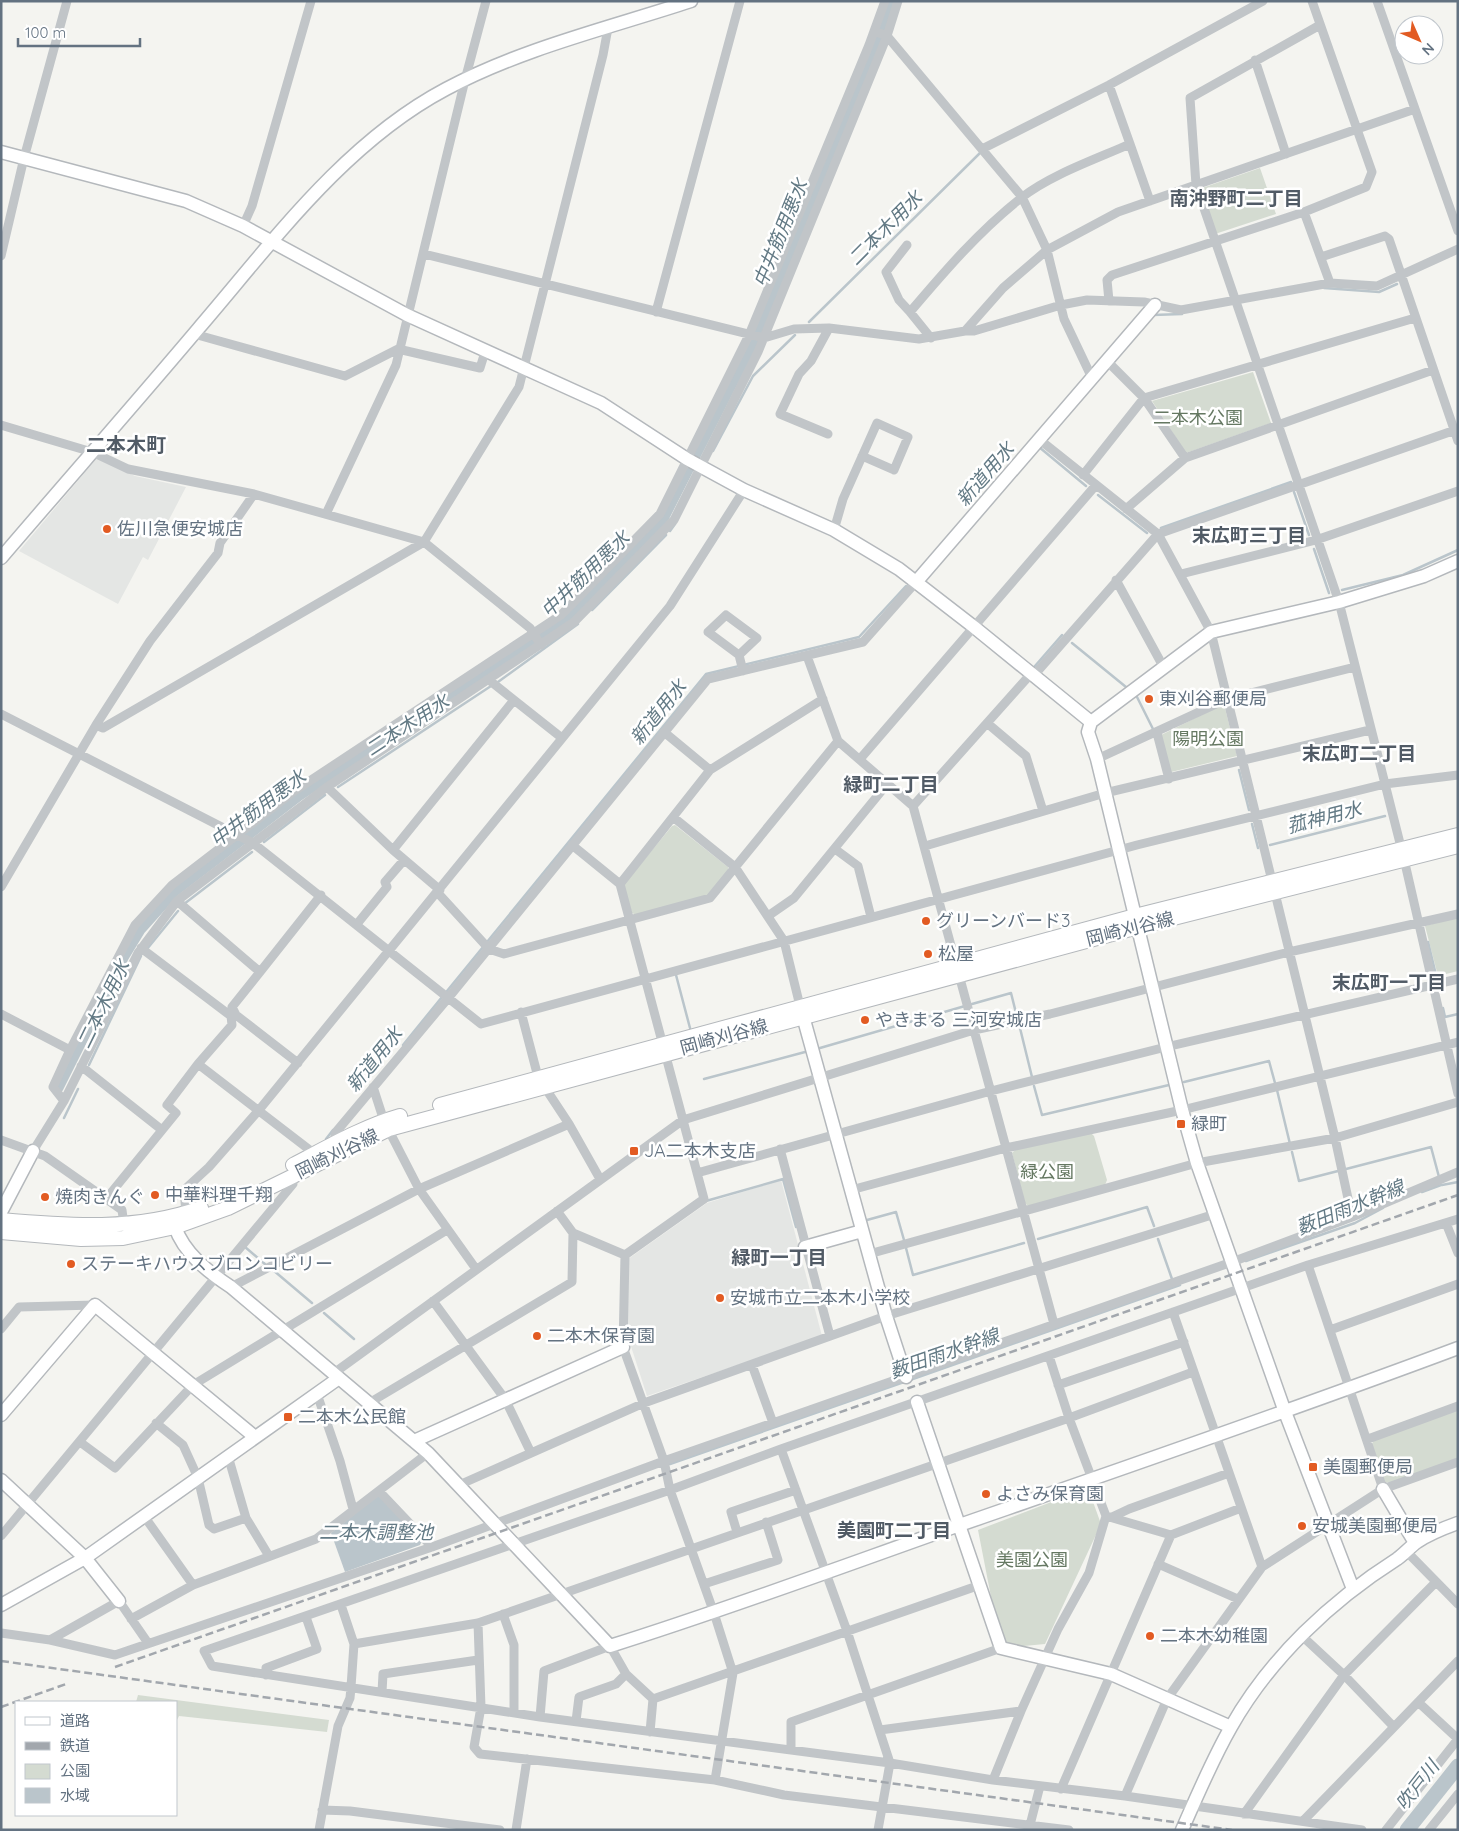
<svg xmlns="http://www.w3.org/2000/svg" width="1459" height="1831" font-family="Quicksand,'Noto Sans JP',sans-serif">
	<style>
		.built { fill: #e4e6e4 }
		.green { fill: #d4dbd1 }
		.water { fill: #bac5cb }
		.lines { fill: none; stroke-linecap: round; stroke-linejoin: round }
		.stream { stroke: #bac5cb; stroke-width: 2.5 }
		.canal { stroke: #bac5cb; stroke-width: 9 }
		.river { stroke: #bac5cb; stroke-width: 15 }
		.secondary-casing { stroke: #b4b8bc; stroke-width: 15 }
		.primary-casing { stroke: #b4b8bc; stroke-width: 16 }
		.street { stroke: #c1c5c8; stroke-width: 9 }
		.secondary { stroke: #fff; stroke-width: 12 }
		.primary { stroke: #fff; stroke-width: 14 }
		.rail { stroke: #a2a7ad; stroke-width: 2.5; stroke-dasharray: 8 4; stroke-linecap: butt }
		.poi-dot { fill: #e25b22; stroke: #fff; stroke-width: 2 }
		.labels { text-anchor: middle; stroke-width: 5; stroke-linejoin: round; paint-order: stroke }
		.park-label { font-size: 18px; fill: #657862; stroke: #fff }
		.poi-label { font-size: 18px; fill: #637281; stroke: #fff; text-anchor: start }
		.street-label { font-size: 18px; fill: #637281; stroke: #fff }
		.neighbourhood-label { font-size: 19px; font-weight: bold; fill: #515b66; stroke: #fff }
		.water-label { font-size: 19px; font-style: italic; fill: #637a85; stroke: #fff }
		.quarter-label { font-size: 20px; font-weight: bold; fill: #515b66; stroke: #fff }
	</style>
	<rect width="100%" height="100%" fill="#f4f4f0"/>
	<path class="built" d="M97,458L135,476L186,487L148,560L143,557L118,604L19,551Z
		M781,1180L822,1336L647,1396L628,1337V1259L707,1203Z"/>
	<path class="green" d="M1260,168L1276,214L1215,234L1202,188Z
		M1253,372L1271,423L1186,453L1152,401Z
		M1224,704L1237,756L1171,772L1161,735Z
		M675,825L728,867V870L709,895L636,915L632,913L624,887L625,883L672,826Z
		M1458,917V971L1438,976L1425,926Z
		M1091,1133L1094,1136L1107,1180L1105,1185L1028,1206L1025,1203L1012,1153L1015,1150Z
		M1458,1410V1458L1390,1483L1385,1482L1372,1444L1374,1440Z
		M1088,1488L1101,1524L1045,1644L1001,1648L978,1530Z
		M138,1695L329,1720L327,1732L179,1716L176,1722V1702H136Z"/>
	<path class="water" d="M376,1497H380L422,1541L420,1545L345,1572L331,1533Z"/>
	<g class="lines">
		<path class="stream" d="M1324,288L1379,292L1397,284
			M1153,315L1182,314
			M809,322L980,153
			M1039,447L1086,486
			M713,451L753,376L795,335
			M1294,492L1309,535
			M1098,495L1147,533
			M1161,528L1291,482
			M670,531L675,524
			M1314,549L1329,593
			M1342,590L1403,575L1458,550
			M592,610L666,535
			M1072,643L1126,687
			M1035,666L1062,635
			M498,682L578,624
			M1137,697L1153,729
			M1239,770L1249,810
			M338,787L491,686
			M1252,824L1258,848
			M264,842L325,795
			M1270,845L1385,816
			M184,904L252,852
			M487,942L706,674L859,637L906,586
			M1428,942L1436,975
			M147,949L178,911
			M676,975L690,1028
			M447,991L483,947
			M972,1004L1011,993L1017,1017
			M1443,1008L1445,1017L1458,1014
			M1019,1024L1032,1077
			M403,1045L442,997
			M820,1048L965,1006
			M89,1065L141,956
			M704,1079L805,1052
			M1184,1082L1269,1061L1275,1083
			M1034,1086L1042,1115L1169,1085
			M1277,1090L1290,1144
			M64,1118L78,1089
			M326,1139L333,1130
			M1292,1152L1299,1181L1338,1171
			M1346,1169L1431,1147L1439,1177
			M1442,1185L1458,1182
			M1422,1192L1441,1185
			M706,1201L783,1179L796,1227
			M867,1220L896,1212L904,1240
			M1038,1239L1147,1207L1154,1226
			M1158,1239L1172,1279
			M245,1247L266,1265
			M906,1248L913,1275L1024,1243
			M1246,1261L1355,1223L1383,1208
			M273,1270L312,1303
			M324,1313L354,1339
			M910,1380L1180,1285
			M670,1464L904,1382"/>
		<path class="canal" d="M59,1088L124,958L141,930L175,892L300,796L566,620L663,521L754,342L884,23L890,1"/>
		<path class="river" d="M1407,1830L1458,1766"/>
		<defs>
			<path id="secondary" d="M1,152L186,201L243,226L407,315L601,403L687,459L744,490L834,530L899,569L974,627L1091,722
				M1,558C66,482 133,406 198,329C272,243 344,143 446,89C523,48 609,28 691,1
				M917,581L1155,305
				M801,1009L886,1316L906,1377
				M1,1212L33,1151
				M175,1227C184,1253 208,1272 231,1287L428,1453L610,1646C725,1610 838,1568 951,1528C1121,1469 1290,1411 1458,1348
				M805,1247L862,1231
				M917,1402L1001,1648L1111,1674L1231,1727
				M1,1415L95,1305L255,1437
				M414,1441L623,1347
				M1,1480L85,1558L119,1601
				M1383,1489L1415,1543
				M1353,1589L1285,1412L1197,1163L1182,1110L1097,759L1088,732L1091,722L1211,632L1339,602L1424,576L1458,561
				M1,1605L85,1558L339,1378
				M1182,1830C1197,1796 1212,1760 1231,1727C1270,1658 1331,1601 1397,1559C1404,1554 1410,1547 1417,1542C1429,1534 1444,1528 1458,1523"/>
			<path id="primary" d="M440,1105L1135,916L1458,835
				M293,1165C328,1147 362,1127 400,1116
				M1,1220C69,1226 136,1231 201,1208
				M1,1232L81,1239L123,1238L175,1227L228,1208L389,1129L1138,927L1458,846"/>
		</defs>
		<use href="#secondary" class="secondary-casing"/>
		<use href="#primary" class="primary-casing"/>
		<path class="street" d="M1377,1L1458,231
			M1320,25L1190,98L1196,185L1339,602L1404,859L1458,1094
			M874,31L887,36L1022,197L1047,250L1064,319L1092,378
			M1255,60L1286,154
			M1109,85L1130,144
			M982,149L1109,85L1263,1
			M1304,212L1330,283
			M243,226L252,206L311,1
			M907,245L886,272L899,300L911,313
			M424,254L764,338L794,329L829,328L919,339L965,331H974L1061,305L1087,300L1144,302L1181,310L1330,283L1377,286L1458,249
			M1,256L24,158L67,1
			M1321,257L1385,236L1389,239L1458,441
			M1109,301L1107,280L1112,275L1304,212L1366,187L1372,172L1312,1
			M656,312L740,1
			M965,331L1003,288L1047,250L1118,212L1415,109
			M194,334L345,376L398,349L480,368L485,352
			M931,338L910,312C944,272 979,231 1021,198C1050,175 1096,159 1130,144L1150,201
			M1107,361L1144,398L1185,458
			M1,425L92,452L128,469L254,494L424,542L530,628L541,645
			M828,434L780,414L799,374L811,361L829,328
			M1040,440L1158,534L1211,632L1335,1138L1352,1217
			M1083,475L1144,398L1415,318
			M1126,509L1185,458L1433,370
			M326,514L396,365L465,80L486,1
			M834,530L843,499L877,423L908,437L894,470L862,456
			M1181,574L1316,540L1458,491
			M1116,580L1164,668
			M739,655L708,632L726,615L757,638L739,655L743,671
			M807,656L838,741L913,806L1054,1324
			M489,680L514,700
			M1,714L253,843L481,1024L1137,845L1385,784L1458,775
			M987,723L1026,756L1043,811
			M96,725L103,728L424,542L519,387L603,55L608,28
			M664,732L710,770
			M1157,733L1169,779
			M860,759L1096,485
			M1097,759L1227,699L1355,667
			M327,787L393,850L440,890
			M913,806L1029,676L1036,673L1158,534L1458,429
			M673,817L735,867L784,941L800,1006
			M572,845L620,884L704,1199L625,1255
			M925,846L1105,793L1370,730
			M835,849L858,866L871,917
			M393,850L514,700L562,738
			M620,884L710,770L823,699
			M1,887L96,725L150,641L218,553L220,543L254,494
			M437,892L489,949L504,954L710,898L838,741
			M177,901L260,972L321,895
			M768,916L794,898L888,783
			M357,924L387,887L385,882L404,860
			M141,948L231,1016
			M260,972L232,1007L236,1015L298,1063
			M521,1012L538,1077L569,1124L600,1179
			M1,1014L70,1050L135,925L172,885L293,792L561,615L660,514L749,335L869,45L885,1
			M198,1064L315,1154
			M81,1066L162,1130
			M373,1087L384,1121L419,1189L476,1269
			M64,1101L53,1087L70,1050
			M1,1140L45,1156L122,1210L124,1225
			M333,1144L336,1132L449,997L708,679L863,642L917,581
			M780,1149L830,1336
			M33,1151L64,1101L138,953L177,901L327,787L574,622L674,520L758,352L887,36L898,1
			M697,1173L991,1091L1166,1047L1458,979
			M851,1190L1006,1148L1182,1110L1458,1042
			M106,1199L176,1113L167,1105L198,1064L232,1025L231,1016L236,1015
			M557,1211L573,1233L625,1255
			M186,1213L184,1190L209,1167L259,1110L670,606L744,490
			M1446,1223L1458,1253
			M869,1254L1197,1163L1335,1138L1458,1102
			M625,1255L623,1347L664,1461L670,1490L714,1613L733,1673L715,1780
			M1308,1265L1458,1219
			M231,1287L419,1189L569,1124
			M433,1301L505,1399L531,1453
			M1173,1312L1262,1567
			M1,1329L19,1307L95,1305
			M1330,1330L1458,1284
			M752,1365L773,1423
			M334,1373L683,1120L974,1030L1050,1014L1289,952L1458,914
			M1058,1385L1184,1342
			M317,1394L340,1461L353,1509
			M369,1403L572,1282L573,1233
			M156,1423L183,1445L198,1478L209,1525L214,1529L246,1518
			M1368,1439L1458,1406
			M80,1442L115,1468L193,1385L447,1230
			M781,1449L847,1631L890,1763L878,1830
			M228,1456L246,1518L269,1556
			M459,1485L644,1403L886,1316L1215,1214
			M379,1491L432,1547
			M144,1516L193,1585
			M1106,1516L1171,1535L1241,1508
			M1112,1517L1129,1509L1229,1473
			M737,1532L731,1512L796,1490
			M1,1536L293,1184L291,1176
			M1407,1552L1458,1604
			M1158,1564L1238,1599
			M704,1584L778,1560L766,1522
			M503,1614L514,1645V1712
			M131,1619L193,1585L316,1539L428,1453
			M478,1623L481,1707L474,1747L480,1754L715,1780L784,1795L1069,1830
			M1,1633L50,1640L115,1655L432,1547L664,1461L1232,1262L1352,1217L1458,1172
			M1302,1636L1344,1675L1393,1726
			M50,1640L119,1601L148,1643
			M354,1644L478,1623L1069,1418L1193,1372
			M266,1675V1668L317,1649L306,1617
			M382,1692L383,1674L478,1660
			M653,1699L980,1585
			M540,1717L544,1671L610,1646L626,1674L653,1699
			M576,1721L579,1697L616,1684L626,1674
			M880,1730L1021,1711
			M650,1732L653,1699
			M791,1750V1722L1001,1648
			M993,1780L1021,1711L1058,1629L1089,1573L1106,1516L1069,1418L1049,1356
			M1061,1789L1171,1535
			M1125,1796L1167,1699L1262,1567L1383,1489L1458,1462
			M322,1810L350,1811L500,1830
			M1244,1814L1344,1675L1435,1583
			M1303,1821L1458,1661
			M1030,1825L1040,1786
			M319,1830L338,1726L350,1698L351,1687L354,1644L341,1605
			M516,1830L527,1759
			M1362,1830L1125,1796L993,1780L890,1763L540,1717L212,1666L204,1651L670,1490L781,1449L1308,1265L1383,1489
			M1386,1830L1458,1739L1418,1702
			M1429,1830L1458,1794"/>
		<use href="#secondary" class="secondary"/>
		<use href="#primary" class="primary"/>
		<path class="rail" d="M1,1661L1232,1830
			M115,1667L1458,1195
			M1,1707L66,1684"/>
	</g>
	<g class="poi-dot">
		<circle cx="107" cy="529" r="5"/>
		<circle cx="1149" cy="699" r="5"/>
		<circle cx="926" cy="921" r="5"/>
		<circle cx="928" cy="954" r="5"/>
		<circle cx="865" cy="1020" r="5"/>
		<rect x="1176" y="1119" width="10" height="10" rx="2.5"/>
		<rect x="629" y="1146" width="10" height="10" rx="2.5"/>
		<circle cx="155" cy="1195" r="5"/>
		<circle cx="45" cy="1197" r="5"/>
		<circle cx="71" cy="1264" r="5"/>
		<circle cx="720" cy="1298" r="5"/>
		<circle cx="537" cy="1336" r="5"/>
		<rect x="283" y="1412" width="10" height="10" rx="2.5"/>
		<rect x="1308" y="1462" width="10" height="10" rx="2.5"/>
		<circle cx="986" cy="1494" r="5"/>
		<circle cx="1302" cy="1526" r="5"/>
		<circle cx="1150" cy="1636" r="5"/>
	</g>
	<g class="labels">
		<g class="park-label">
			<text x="1198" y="424">二本木公園</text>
			<text x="1208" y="745">陽明公園</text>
			<text x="1047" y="1178">緑公園</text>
			<text x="1032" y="1566">美園公園</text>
		</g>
		<g class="poi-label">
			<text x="117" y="535">佐川急便安城店</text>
			<text x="1159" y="705">東刈谷郵便局</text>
			<text x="936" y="927">グリーンバード3</text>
			<text x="938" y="960">松屋</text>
			<text x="875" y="1026">やきまる 三河安城店</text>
			<text x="1191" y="1130">緑町</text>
			<text x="644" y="1157">JA二本木支店</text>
			<text x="165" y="1201">中華料理千翔</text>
			<text x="55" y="1203">焼肉きんぐ</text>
			<text x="81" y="1270">ステーキハウスブロンコビリー</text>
			<text x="730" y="1304">安城市立二本木小学校</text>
			<text x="547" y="1342">二本木保育園</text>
			<text x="298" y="1423">二本木公民館</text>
			<text x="1323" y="1473">美園郵便局</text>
			<text x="996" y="1500">よさみ保育園</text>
			<text x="1312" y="1532">安城美園郵便局</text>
			<text x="1160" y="1642">二本木幼稚園</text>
		</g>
		<g class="street-label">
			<text transform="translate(1130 929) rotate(-14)" y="6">岡崎刈谷線</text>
			<text transform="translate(724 1037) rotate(-15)" y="6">岡崎刈谷線</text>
			<text transform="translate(337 1154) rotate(-26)" y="6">岡崎刈谷線</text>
		</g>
		<g class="neighbourhood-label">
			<text x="1236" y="205">南沖野町二丁目</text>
			<text x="1249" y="542">末広町三丁目</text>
			<text x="1359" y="760">末広町二丁目</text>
			<text x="891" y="791">緑町二丁目</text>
			<text x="1389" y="989">末広町一丁目</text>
			<text x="779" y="1264">緑町一丁目</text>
			<text x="894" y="1537">美園町二丁目</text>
		</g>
		<g class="water-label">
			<text transform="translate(885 228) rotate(-45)" y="7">二本木用水</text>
			<text transform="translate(780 233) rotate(-68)" y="7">中井筋用悪水</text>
			<text transform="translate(985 474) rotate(-49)" y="7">新道用水</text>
			<text transform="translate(585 574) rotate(-44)" y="7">中井筋用悪水</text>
			<text transform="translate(658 712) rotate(-51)" y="7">新道用水</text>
			<text transform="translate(407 725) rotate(-33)" y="7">二本木用水</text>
			<text transform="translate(258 808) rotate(-37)" y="7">中井筋用悪水</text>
			<text transform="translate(1324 817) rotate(-14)" y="7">菰神用水</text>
			<text transform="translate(103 1004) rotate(-64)" y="7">二本木用水</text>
			<text transform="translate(374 1059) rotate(-51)" y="7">新道用水</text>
			<text transform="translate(1350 1207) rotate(-22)" y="7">薮田雨水幹線</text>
			<text transform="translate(944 1353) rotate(-19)" y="7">薮田雨水幹線</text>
			<text x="376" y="1539">二本木調整池</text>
			<text transform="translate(1417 1785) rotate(-52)" y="7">吹戸川</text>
		</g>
		<g class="quarter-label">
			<text x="126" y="452">二本木町</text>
		</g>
	</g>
	<rect width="1459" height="1831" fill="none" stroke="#637281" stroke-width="5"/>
	<rect x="15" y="1701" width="162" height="115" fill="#ffffff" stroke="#c1c7cd"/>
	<rect x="25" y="1717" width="25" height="8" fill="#ffffff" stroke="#c1c7cd"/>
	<text x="60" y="1726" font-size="15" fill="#637281">道路</text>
	<rect x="25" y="1742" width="25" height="8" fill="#a2a7ad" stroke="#c1c7cd"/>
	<text x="60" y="1751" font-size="15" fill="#637281">鉄道</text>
	<rect x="25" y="1764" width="25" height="15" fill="#d4dbd1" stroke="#c1c7cd"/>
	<text x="60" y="1776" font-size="15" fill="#637281">公園</text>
	<rect x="25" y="1788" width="25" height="15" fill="#bac5cb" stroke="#c1c7cd"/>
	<text x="60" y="1801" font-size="15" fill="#637281">水域</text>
	<g transform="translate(1419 40) rotate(135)"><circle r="24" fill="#ffffff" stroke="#c1c7cd"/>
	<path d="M0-4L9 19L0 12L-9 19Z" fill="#e25b22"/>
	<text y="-8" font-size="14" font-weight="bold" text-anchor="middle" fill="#637281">N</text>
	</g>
	<path d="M18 38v8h122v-8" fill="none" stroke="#637281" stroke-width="2.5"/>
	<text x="25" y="38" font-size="15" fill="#637281" stroke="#ffffff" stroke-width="4" paint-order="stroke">100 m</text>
</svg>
